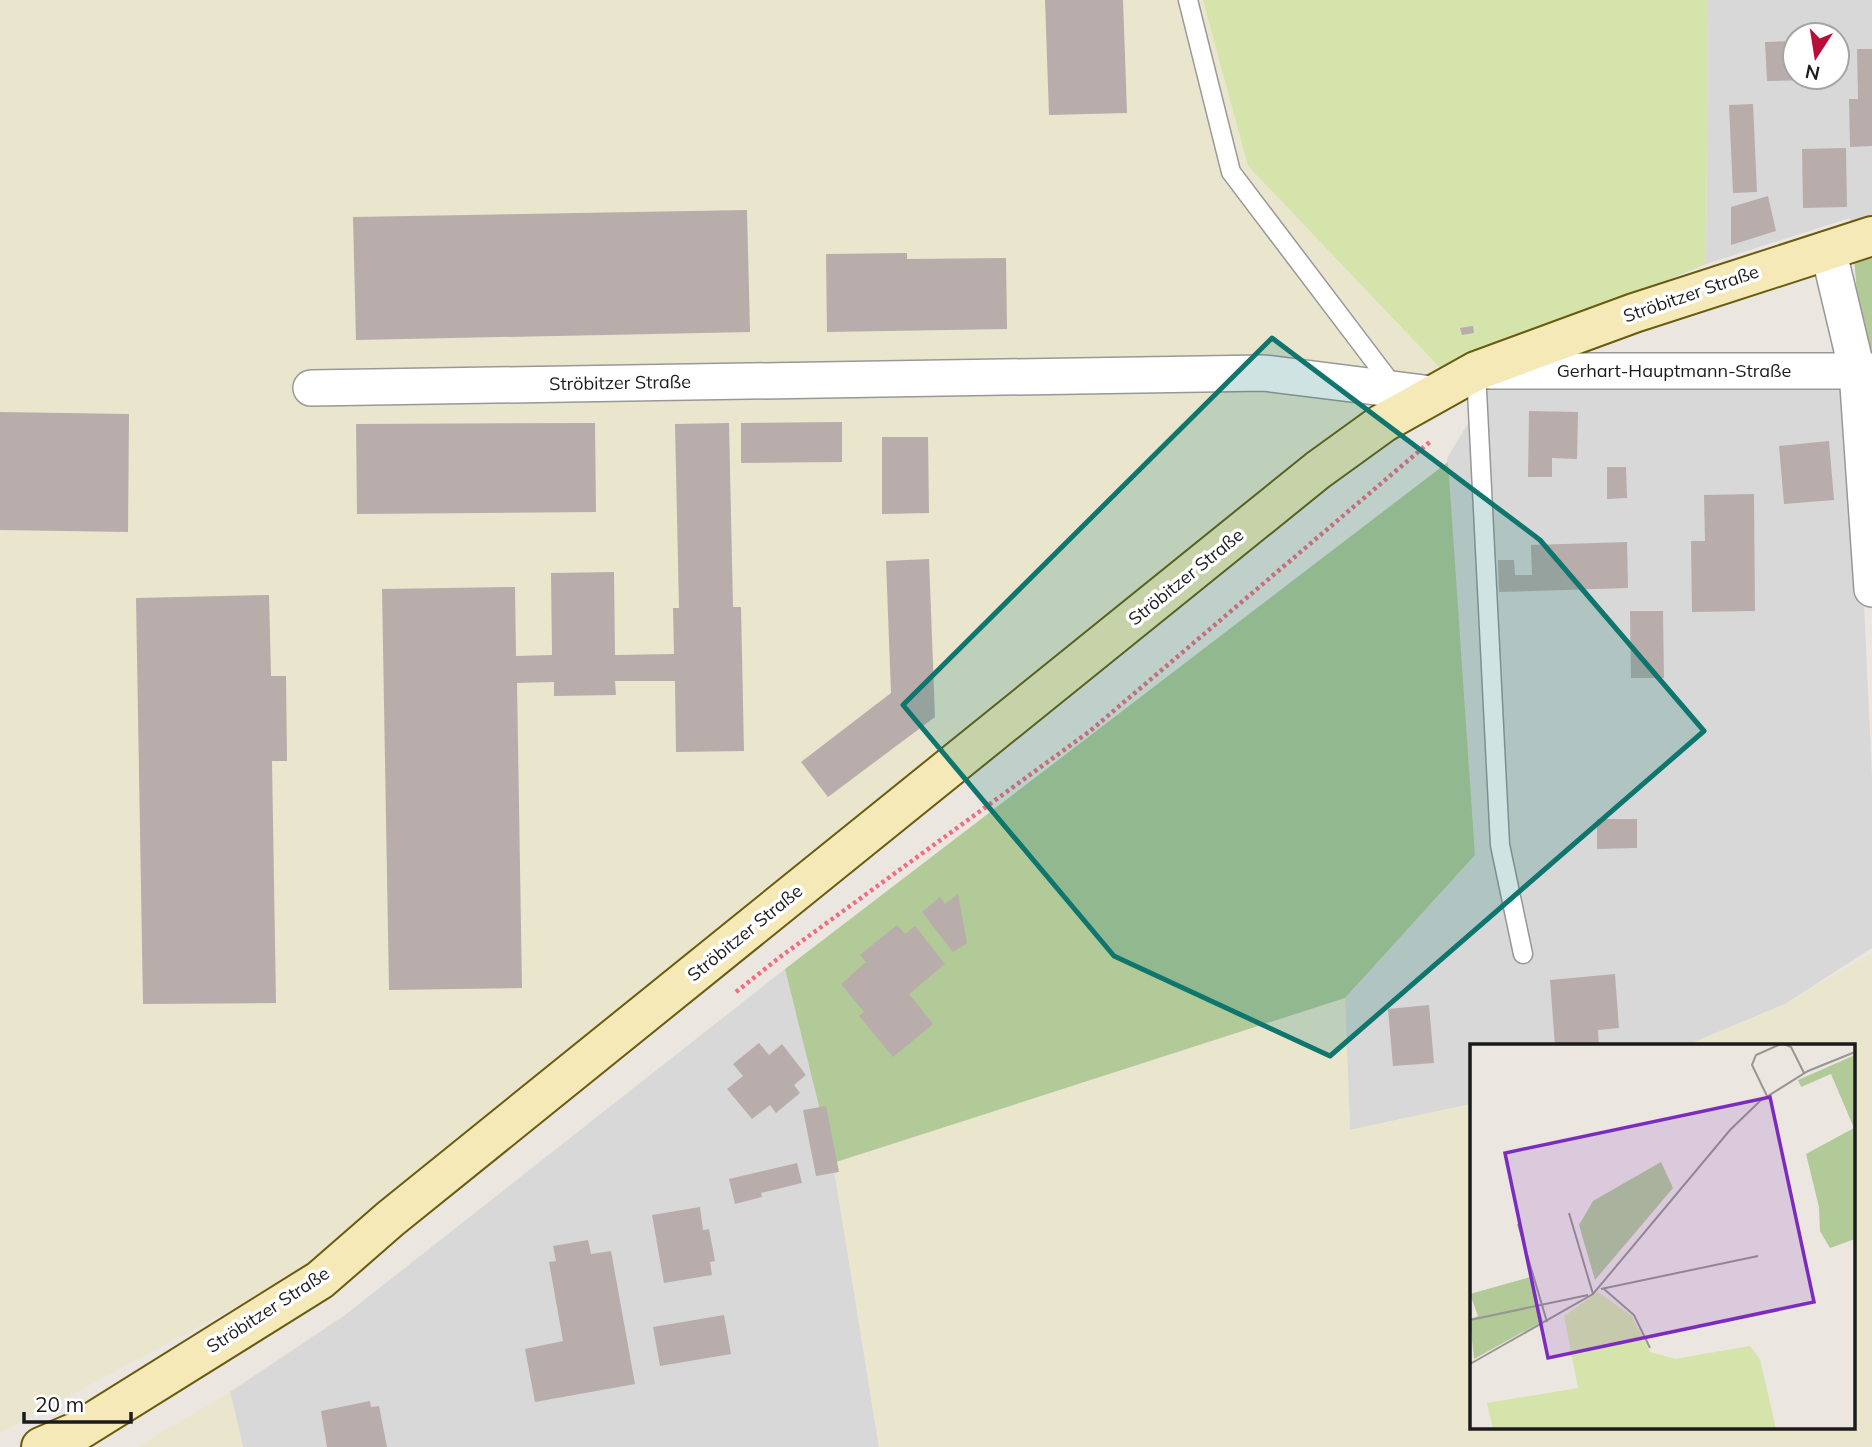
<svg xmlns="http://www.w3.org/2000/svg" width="1872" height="1447" font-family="Mulish,sans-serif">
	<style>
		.residential { fill: #d9d8d8; fill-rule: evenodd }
		.farmland { fill: #eae5cd }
		.grass { fill: #d4e4aa }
		.forest { fill: #b2c998 }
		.building { fill: #b8adab }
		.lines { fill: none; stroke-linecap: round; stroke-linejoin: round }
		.lane-casing { stroke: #989898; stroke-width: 21 }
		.street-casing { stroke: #989898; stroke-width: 38 }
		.secondary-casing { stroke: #685c0c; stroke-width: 42 }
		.path { stroke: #ef6f81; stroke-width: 4.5; stroke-dasharray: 3.5 3.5; stroke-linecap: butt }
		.lane { stroke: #fff; stroke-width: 18 }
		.street { stroke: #fff; stroke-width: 35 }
		.secondary { stroke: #f4e9b7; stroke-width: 38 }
		.marked { fill: #0f766e; fill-opacity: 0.2; stroke: #0f766e; stroke-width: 5; stroke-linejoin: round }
		.labels { text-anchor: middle; stroke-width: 7; stroke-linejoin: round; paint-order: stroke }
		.street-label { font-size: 18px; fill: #1b1b1b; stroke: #fff }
		.inset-road { fill: none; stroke: #989592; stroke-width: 2 }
		.view { fill: #7b2cbf; fill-opacity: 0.15; stroke: #7b2cbf; stroke-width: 3.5 }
		.inset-edge { fill: none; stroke: #1b1b1b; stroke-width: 3.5 }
	</style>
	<rect width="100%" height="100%" fill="#ece6e1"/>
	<path class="residential" d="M1708,0H1872V252L1854,258L1850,218L1706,264ZM1795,35H1837V77H1795Z
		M1495,379L1845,381L1863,582L1872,777V948L1785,1004L1685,1046H1471V1104L1350,1130L1345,998L1475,855L1447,458Z
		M785,969L833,1163L879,1447H243L230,1392L345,1315Z"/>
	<path class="farmland" d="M0,0H1203L1248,166L1446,374L299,1273L0,1433Z
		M1872,953V1447H879L833,1163L1345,998L1350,1130L1471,1104V1428H1853V1046H1685L1785,1004Z
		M230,1392L243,1447H137Z"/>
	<path class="grass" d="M1203,0H1708L1706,264L1446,374L1248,166Z"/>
	<path class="forest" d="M1872,252V475L1854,258Z
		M1448,462L1475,855L1345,998L833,1163L785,969Z"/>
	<path class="building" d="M1045,0H1123L1127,113L1049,115Z
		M1795,41V77H1815V80L1767,81L1765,42Z
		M1857,49H1872V146L1850,147L1849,99H1858Z
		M1753,104L1757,192L1733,193L1729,105Z
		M1846,148L1847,207L1803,208L1802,149Z
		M1768,196L1776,231L1731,245V207Z
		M747,210L750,332L356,340L353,217Z
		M907,253V259L1006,258L1007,329L827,332L826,254Z
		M1473,326L1474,333L1462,335L1460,328Z
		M1529,411L1578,412L1577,459L1552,458V477H1528Z
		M0,412L129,414L128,532L0,530Z
		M842,422V462L741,463V423Z
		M595,423L596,512L357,514L356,424Z
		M729,423L733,607H741L744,751L676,752L675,681H615L616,695L554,696V682L517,683L522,988L389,990L382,589L515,587L516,656L552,655L551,573L614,572L615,655L674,654L673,608H679L675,424Z
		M882,437H928L929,513L882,514Z
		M1829,441L1834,500L1784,504L1779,446Z
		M1607,467H1626L1627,498L1607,499Z
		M1754,494L1755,611L1692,612L1691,541H1705L1704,495Z
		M1627,542L1628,588L1499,592L1498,560H1514L1515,575H1532L1531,545Z
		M929,559L935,717L828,797L801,762L891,693L886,561Z
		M269,595L271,676H286L287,761H272L276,1003L143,1004L136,598Z
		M1630,611H1663L1664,678H1631Z
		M1597,819H1637V848L1597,849Z
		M958,894L967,943L953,952L922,912L940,897L945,904Z
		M897,925L905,934L915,926L945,964L909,994L933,1024L893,1057L859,1016L864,1012L841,984L866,962L860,955Z
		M1615,974L1619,1028L1598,1030L1599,1046H1555L1550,980Z
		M1429,1005L1434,1063L1393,1066L1388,1009Z
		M759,1043L769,1055L782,1044L806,1075L794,1085L800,1093L776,1113L770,1105L752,1119L727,1089L743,1076L733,1064Z
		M826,1106L839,1172L816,1176L803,1110Z
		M797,1163L802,1183L761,1193L762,1197L735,1204L729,1179Z
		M700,1207L703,1230L709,1229L715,1261L710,1262L712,1275L664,1283L652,1215Z
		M588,1240L591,1254L611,1251L635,1384L535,1402L525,1349L563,1341L549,1262L556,1261L553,1246Z
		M724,1315L731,1354L660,1366L653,1327Z
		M370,1401L371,1407L379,1406L387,1447H327L321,1411Z"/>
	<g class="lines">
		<defs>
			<path id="lane" d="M1188,0L1231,172L1394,387
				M1476,371L1500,845L1523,954"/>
			<path id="street" d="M1828,249L1857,371L1872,589
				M1487,371H1872
				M311,388L1264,373L1432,394"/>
			<path id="secondary" d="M41,1447L78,1431L320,1280L390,1219L1318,470L1383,423L1476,371L1634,313L1872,236"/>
		</defs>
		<use href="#lane" class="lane-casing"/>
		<use href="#street" class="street-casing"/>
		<use href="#secondary" class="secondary-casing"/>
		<path class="path" d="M736,992L780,957L1090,731L1431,441"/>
		<use href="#lane" class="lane"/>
		<use href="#street" class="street"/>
		<use href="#secondary" class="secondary"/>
	</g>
	<path class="marked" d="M1272,338L1540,540L1704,731L1330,1056L1114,956L903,705Z"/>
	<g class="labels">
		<g class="street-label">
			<text transform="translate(1691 294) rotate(-19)" y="6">Ströbitzer Straße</text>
			<text x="1674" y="377">Gerhart-Hauptmann-Straße</text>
			<text transform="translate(620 383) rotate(-1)" y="6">Ströbitzer Straße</text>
			<text transform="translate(1186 577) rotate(-39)" y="6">Ströbitzer Straße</text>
			<text transform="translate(745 933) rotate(-39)" y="6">Ströbitzer Straße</text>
			<text transform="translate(268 1310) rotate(-33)" y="6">Ströbitzer Straße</text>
		</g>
	</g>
	<g transform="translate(1470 1044)">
		<rect width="385" height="385" fill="#ece6e1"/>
		<path d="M128,248L162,272L180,308L205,315L280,302L290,315L306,385H23L17,359L108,344L94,272Z" fill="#d4e4aa"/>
		<path d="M385,11V195L360,204L350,187L349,163L336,110L384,84L361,30L331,43L328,36ZM191,118L203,144L125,236L109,181L123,157ZM60,233L73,277L4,315L0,275L8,272L0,250Z" fill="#b2c998"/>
		<path class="inset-road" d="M314,0L321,3L334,29M297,52L282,21L286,11L311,0M99,169L123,250M48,180L77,278M131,245L288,212M134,245L164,271L180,304M0,276L118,251M0,320L123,250L260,86L290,57L338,27L385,8"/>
		<path class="view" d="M300,53L344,258L78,314L35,109Z"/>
		<rect width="385" height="385" class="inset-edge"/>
	</g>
	<g transform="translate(1816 56) rotate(192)"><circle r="33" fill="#ffffff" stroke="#a4a4a4" stroke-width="2"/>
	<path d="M0-5L12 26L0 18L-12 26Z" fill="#b80e37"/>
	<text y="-10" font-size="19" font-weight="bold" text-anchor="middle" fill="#1b1b1b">N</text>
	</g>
	<path d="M24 1412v10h107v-10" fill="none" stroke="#1b1b1b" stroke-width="3.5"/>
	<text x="35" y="1412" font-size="21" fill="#1b1b1b" stroke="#ffffff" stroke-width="5" paint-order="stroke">20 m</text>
</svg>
